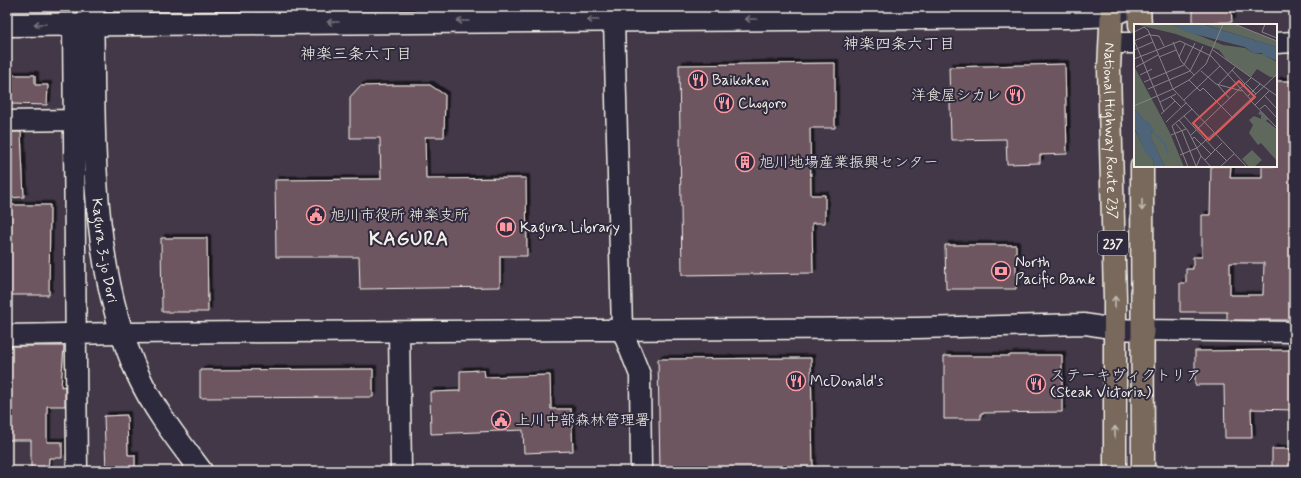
<svg xmlns="http://www.w3.org/2000/svg" width="1301" height="478" font-family="Mynerve,'Klee One',sans-serif">
	<style>
		.building { fill: #6e5760; stroke: #f4f1e8; fill-rule: evenodd; filter: url(#shadow) }
		.lines { fill: none; stroke-linecap: round; stroke-linejoin: round }
		.street-casing { stroke: #f4f1e8; stroke-width: 23 }
		.secondary-casing { stroke: #f4f1e8; stroke-width: 25 }
		.highway-casing { stroke: #f4f1e8; stroke-width: 25 }
		.street { stroke: #2f2a3d; stroke-width: 20 }
		.secondary { stroke: #2f2a3d; stroke-width: 22 }
		.highway { stroke: #78695c; stroke-width: 22 }
		.oneway { stroke: #747079 }
		.oneway2 { stroke: #c2bbb0 }
		.labels { text-anchor: middle; stroke-width: 4; stroke-linejoin: round; paint-order: stroke }
		.shield { fill: #2f2a3d; stroke: #b9b5b5; stroke-width: 1 }
		.shield-label { font-size: 14px; font-weight: bold; fill: #f4f1e8 }
		.poi-label { font-size: 15px; fill: #f4f1e8; stroke: #2f2a3d; text-anchor: start }
		.street-label { font-size: 15px; fill: #f4f1e8; stroke: #2f2a3d }
		.neighbourhood-label { font-size: 16px; fill: #f4f1e8; stroke: #2f2a3d }
		.district-label { font-size: 19px; font-weight: bold; letter-spacing: 1px; fill: #f4f1e8; stroke: #2f2a3d }
		.inset-river { fill: none; stroke: #4e6579; stroke-width: 2 }
		.inset-road { fill: none; stroke: #898288; stroke-width: 1 }
		.view { fill: #de5a58; fill-opacity: 0.15; stroke: #de5a58; stroke-width: 2 }
		.inset-edge { fill: none; stroke: #f4f1e8; stroke-width: 2 }
	</style>
	<defs>
		<filter id="shadow"><feDropShadow dx="3.5" dy="-3.5" stdDeviation="0" flood-color="#0009"/></filter>
	</defs>
	<rect width="100%" height="100%" fill="#423848"/>
	<filter id="ink" filterUnits="userSpaceOnUse"><feTurbulence type="fractalNoise" baseFrequency=".025" numOctaves="2"/><feDisplacementMap in="SourceGraphic" scale="8" xChannelSelector="R" yChannelSelector="G"/><feConvolveMatrix kernelMatrix="1 2 1 2 8 2 1 2 1" color-interpolation-filters="sRGB"/></filter>
	<g filter="url(#ink)">
		<path class="building" d="M1193,7H1231L1232,22L1193,23Z
			M835,63V128H810L811,195H825V223H812L813,273L682,275L679,65Z
			M1065,64L1067,154L1040,155V163L1007,164L1006,139L951,140L949,67Z
			M11,75H35V85H48L47,105L11,104Z
			M1276,81H1294V320H1227V312H1180V283H1186V269H1193V257H1202V215H1210L1211,166H1231L1230,178H1262V166H1276ZM1230,263H1264L1263,295H1230Z
			M395,85H430L445,95L444,137H425L426,179L526,178L527,256H500V287L360,289L359,257H276L275,180L381,179L380,138H350V97L360,86Z
			M7,132H21L24,197L7,198Z
			M10,205H50L49,295H8Z
			M161,238H207L208,312H162Z
			M945,245H1016V289H946Z
			M7,346H64L61,387L65,386V406H47V442H62V458H49L48,471H31V440H7Z
			M1294,350V410L1251,409L1252,438H1225L1224,385H1195V351Z
			M1010,355H1062V412L981,413V419H944V356H1010Z
			M811,358L813,471H660L658,359Z
			M373,369V397L200,398V370Z
			M484,370L485,377L550,375L551,409H571L573,451L524,453L523,430L431,434L430,392L460,391V371Z
			M127,415L128,455H135V471H106L104,416Z
			M1272,449H1294V471H1272Z"/>
		<g class="lines">
			<defs>
				<path id="street" d="M614,20L622,330L640,375L641,471
					M73,25L77,471
					M1110,43H1135
					M1276,43L1294,42
					M7,121L76,120
					M399,332L401,471
					M7,335L121,333L917,328L1085,324L1115,329L1143,330L1294,332"/>
				<g id="secondary">
					<path id="s1" d="M92,7C95,128 87,263 138,375C154,410 178,440 201,471"/>
					<path d="M7,25L1067,17L1112,15L1129,7"/>
				</g>
				<g id="highway">
					<path id="s2" d="M1112,7L1109,69L1115,298V471"/>
					<path d="M1139,7L1140,25"/>
					<path d="M1142,166L1143,471"/>
				</g>
			</defs>
			<use href="#street" class="street-casing"/>
			<use href="#secondary" class="secondary-casing"/>
			<use href="#highway" class="highway-casing"/>
			<use href="#street" class="street"/>
			<use href="#secondary" class="secondary"/>
			<use href="#highway" class="highway"/>
		</g>
		<defs><path id="oneway-shaft" d="M-6 0H5M1.5-3L5.5 0L1.5 3" fill="none" stroke-width="1.6" stroke-linecap="round" stroke-linejoin="round"/></defs>
		<g class="oneway">
			<use href="#oneway-shaft" transform="translate(751 19) rotate(180)"/>
			<use href="#oneway-shaft" transform="translate(593 20) rotate(180)"/>
			<use href="#oneway-shaft" transform="translate(463 21) rotate(180)"/>
			<use href="#oneway-shaft" transform="translate(333 22) rotate(180)"/>
			<use href="#oneway-shaft" transform="translate(40 24) rotate(180)"/>
		</g>
		<g class="oneway2">
			<use href="#oneway-shaft" transform="translate(1142 205) rotate(90)"/>
			<use href="#oneway-shaft" transform="translate(1115 302) rotate(-90)"/>
			<use href="#oneway-shaft" transform="translate(1115 432) rotate(-90)"/>
		</g>
	</g>
	<defs>
		<symbol id="restaurant-ring" viewBox="-11 -11 22 22"><circle r="9.5" fill="#2f2a3d" stroke="#ff9aa2" stroke-width="1.5"/><path d="M-5-6h1v4h1v-4h1v4h1v-4h1v5L-1.5 .5V6h-2V.5L-5-1ZM5-6V6H3V1.5H1.5Q1.5-4 5-6Z" fill="#ff9aa2"/></symbol>
		<symbol id="building-ring" viewBox="-11 -11 22 22"><circle r="9.5" fill="#2f2a3d" stroke="#ff9aa2" stroke-width="1.5"/><path d="M-4-6H4V6H1V3H-1V6H-4ZM-2.5-4.3h1.7v1.8h-1.7ZM.8-4.3h1.7v1.8H.8ZM-2.5-1h1.7V.8h-1.7ZM.8-1h1.7V.8H.8Z" fill="#ff9aa2"/></symbol>
		<symbol id="civic-ring" viewBox="-11 -11 22 22"><circle r="9.5" fill="#2f2a3d" stroke="#ff9aa2" stroke-width="1.5"/><path d="M-.6-6.5H3V-4.5H.6V-3L4-1V1h2V6H-6V1h2V-1L-.6-3ZM-1.2 2.5V6h2.4V2.5Z" fill="#ff9aa2"/></symbol>
		<symbol id="library-ring" viewBox="-11 -11 22 22"><circle r="9.5" fill="#2f2a3d" stroke="#ff9aa2" stroke-width="1.5"/><path d="M-6-4Q-3-5.5-.7-3.5V5Q-3 3-6 4ZM6-4Q3-5.5 .7-3.5V5Q3 3 6 4Z" fill="#ff9aa2"/></symbol>
		<symbol id="bank-ring" viewBox="-11 -11 22 22"><circle r="9.5" fill="#2f2a3d" stroke="#ff9aa2" stroke-width="1.5"/><path d="M-6-4H6V4H-6ZM0-2.3a2.3 2.3 0 1 0 0 4.6a2.3 2.3 0 1 0 0-4.6Z" fill="#ff9aa2"/></symbol>
	</defs>
	<g fill-rule="evenodd">
		<use href="#restaurant-ring" x="687" y="69" width="22" height="22"/>
		<use href="#restaurant-ring" x="1004" y="84" width="22" height="22"/>
		<use href="#restaurant-ring" x="713" y="92" width="22" height="22"/>
		<use href="#building-ring" x="734" y="151" width="22" height="22"/>
		<use href="#civic-ring" x="305" y="204" width="22" height="22"/>
		<use href="#library-ring" x="495" y="216" width="22" height="22"/>
		<use href="#bank-ring" x="990" y="260" width="22" height="22"/>
		<use href="#restaurant-ring" x="785" y="370" width="22" height="22"/>
		<use href="#restaurant-ring" x="1025" y="373" width="22" height="22"/>
		<use href="#civic-ring" x="490" y="409" width="22" height="22"/>
	</g>
	<g class="labels">
		<rect class="shield" x="1098" y="231" width="30" height="24" rx="3"/>
		<g class="shield-label">
			<text x="1113" y="248">237</text>
		</g>
		<g class="poi-label">
			<text x="712" y="85">Baikoken</text>
			<text x="1001" y="100" text-anchor="end">洋食屋シカレ</text>
			<text x="738" y="108">Chogoro</text>
			<text x="759" y="167">旭川地場産業振興センター</text>
			<text x="330" y="220">旭川市役所 神楽支所</text>
			<text x="520" y="232">Kagura Library</text>
			<text x="1015" y="267">North<tspan x="1015" dy="17">Pacific Bank</tspan></text>
			<text x="1050" y="380">ステーキヴィクトリア<tspan x="1050" dy="17">(Steak Victoria)</tspan></text>
			<text x="810" y="386">McDonald's</text>
			<text x="515" y="425">上川中部森林管理署</text>
		</g>
		<g class="street-label">
			<text dy="5" stroke="none"><textPath href="#s2" startOffset="124">National Highway Route 237</textPath></text>
			<text dy="5" stroke="none"><textPath href="#s1" startOffset="244">Kagura 3-jo Dori</textPath></text>
		</g>
		<g class="neighbourhood-label">
			<text x="899" y="49">神楽四条六丁目</text>
			<text x="356" y="59">神楽三条六丁目</text>
		</g>
		<g class="district-label">
			<text x="409" y="245">KAGURA</text>
		</g>
	</g>
	<g transform="translate(1134 24)">
		<rect width="143" height="143" fill="#423848"/>
		<path d="M0,0H36L89,21L111,24L119,29L128,30L143,38V53H136L123,45L117,53L92,35L85,26L42,10ZM69,0H99L143,17V23ZM0,42L36,109L50,143H31L16,112L18,107L15,101L0,85ZM126,87L134,95L132,97L143,105V137L127,119L124,121L115,109L119,101L115,96L120,92L127,95V91L124,90ZM0,104L12,129L19,136L20,143H0ZM118,126L128,136L120,143H115L108,135Z" fill="#5e685d"/>
		<path d="M37,0H68L143,23V37L129,31L128,29H119L111,23L53,8ZM0,85L15,101L18,107L16,112L31,143H20L19,136L12,130L0,103Z" fill="#4e6579"/>
		<path class="inset-river" d="M9,96L15,99L20,110M22,111L31,120L34,130"/>
		<path class="inset-road" d="M100,0L143,17M131,0L128,8L143,14M0,8L10,3L14,6L39,65M16,11L25,12L30,22M0,16L30,88M0,17L16,10M39,18L47,37L60,51M0,26L19,18M79,26L143,72M25,33L42,26M45,33L51,20M0,35L46,17L77,32L118,77M2,43L24,31M98,46L111,60M67,47L82,60L108,67M6,51L18,45M55,56L66,67L69,64L98,93M10,58L50,41L61,19M112,60L122,70M14,65L56,47L69,22M39,65L113,143M39,65L55,56L72,40L89,0M114,72L126,60M131,72L143,85M37,73L47,83M96,75L84,61L101,43M50,76L86,42M117,77L143,104M26,78L42,70M121,81L135,67M0,82L39,65M126,85L131,81L143,94M27,90L41,77M50,92L81,126M45,96L54,107L67,132L77,143M32,98L52,79M42,100L48,107L62,142M81,109L143,50M37,111L52,105M57,111L117,54M58,115L60,113L77,130M81,125L93,137M46,131L63,124L80,109M71,136L88,119M54,143L38,102L58,85M62,143L67,132M86,143L100,130"/>
		<path class="view" d="M105,57L121,73L75,116L59,99Z"/>
		<rect width="143" height="143" class="inset-edge"/>
	</g>
	<rect width="1301" height="478" fill="none" stroke="#2f2a3d" stroke-width="24"/>
	<rect x="12" y="12" width="1277" height="454" fill="none" stroke="#f4f1e8" stroke-width="1.5" filter="url(#ink)"/>
</svg>
